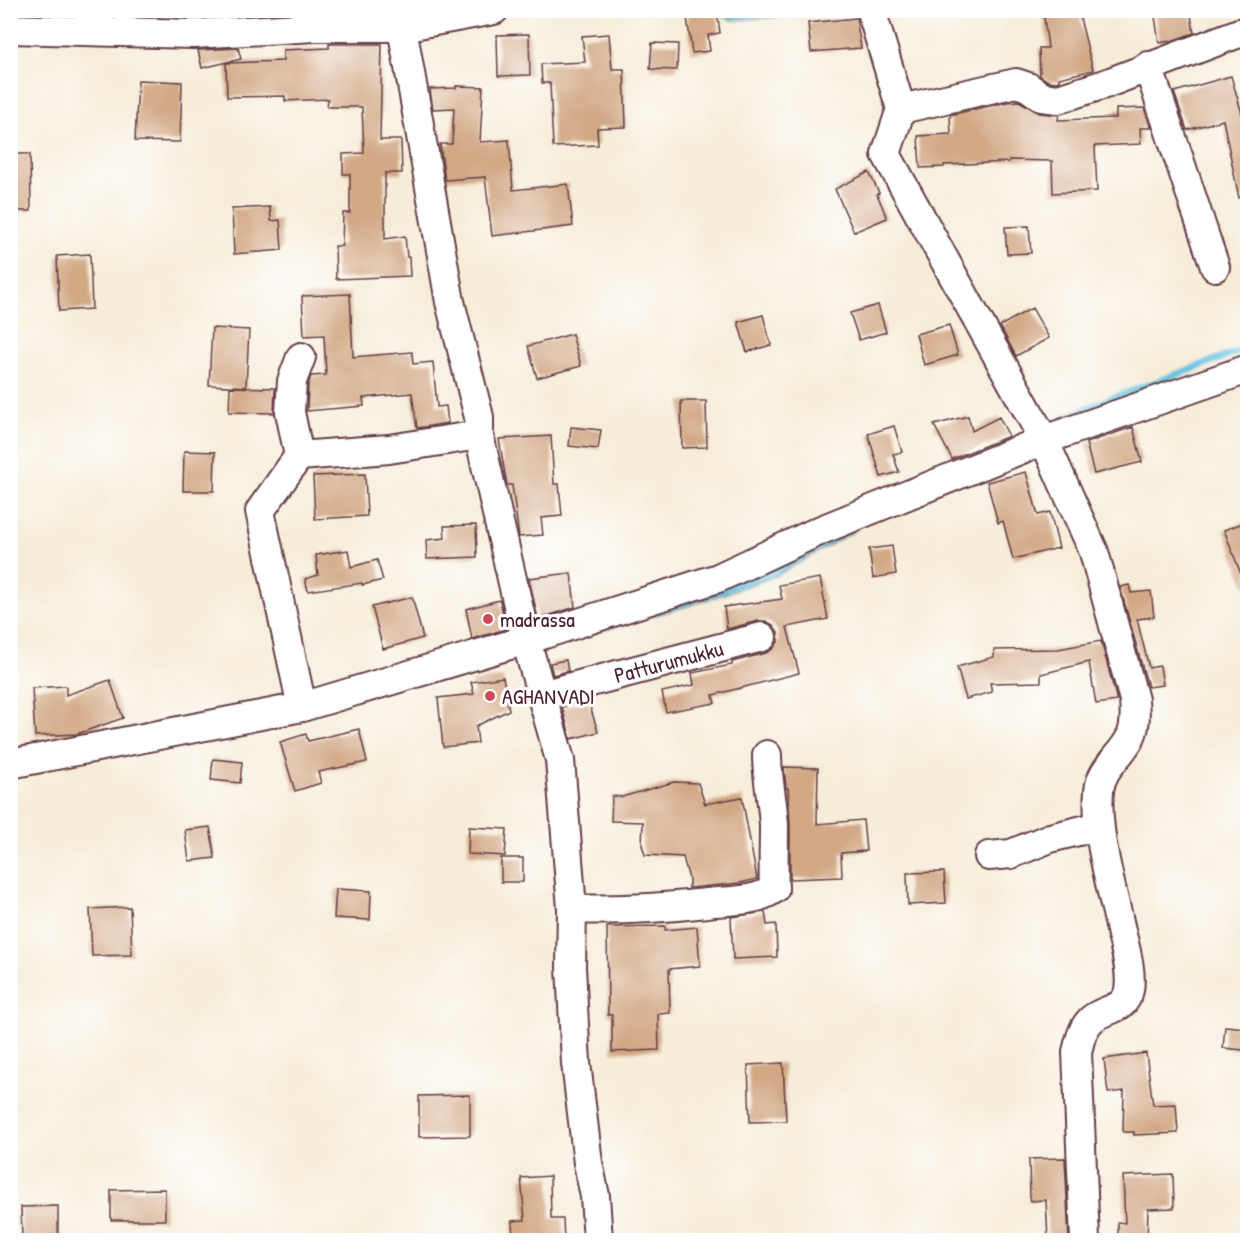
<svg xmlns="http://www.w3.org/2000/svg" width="1258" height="1251" font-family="'Patrick Hand',sans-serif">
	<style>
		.water { fill: #62c2e0; stroke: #567086; stroke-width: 1.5 }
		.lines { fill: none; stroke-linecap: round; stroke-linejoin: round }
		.stream { stroke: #62c2e0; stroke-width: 7 }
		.building { fill: #d2a885 }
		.minor-casing { stroke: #643e45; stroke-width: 32 }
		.minor { stroke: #fff; stroke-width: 28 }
		.poi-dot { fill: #d1495b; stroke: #fff; stroke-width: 2 }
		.labels { text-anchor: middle; stroke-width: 6; stroke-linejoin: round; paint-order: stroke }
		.poi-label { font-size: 22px; fill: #4a1f2b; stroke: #fff; text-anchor: start }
		.street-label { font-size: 22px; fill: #4a1f2b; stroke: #fff }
	</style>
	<rect width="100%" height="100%" fill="#fff"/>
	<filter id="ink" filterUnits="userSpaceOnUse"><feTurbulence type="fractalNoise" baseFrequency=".0167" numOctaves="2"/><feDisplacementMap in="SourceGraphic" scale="12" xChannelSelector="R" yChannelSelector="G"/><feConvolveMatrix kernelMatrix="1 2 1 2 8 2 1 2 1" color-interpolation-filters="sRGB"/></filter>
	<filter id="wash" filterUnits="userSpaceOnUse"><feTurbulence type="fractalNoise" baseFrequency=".008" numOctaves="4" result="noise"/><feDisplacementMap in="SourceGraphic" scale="24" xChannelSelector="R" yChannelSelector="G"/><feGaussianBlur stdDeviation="1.35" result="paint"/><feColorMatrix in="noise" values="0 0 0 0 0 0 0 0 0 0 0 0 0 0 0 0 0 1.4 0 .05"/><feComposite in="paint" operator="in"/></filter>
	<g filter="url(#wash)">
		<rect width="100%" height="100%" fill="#f6ecd8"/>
		<path class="water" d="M718,11H857L733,20L722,16Z
			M859,528L776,576L690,605L541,648Z"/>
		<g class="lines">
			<path class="stream" d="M373,13L413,12
				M181,20L212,19
				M1064,419L1097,404L1248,348"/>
		</g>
		<g id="blocks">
			<path class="building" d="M686,10H717L720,33L708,35L710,51L692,53Z
				M1043,10H1078L1093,70L1059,78V81L1056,82L1048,81L1040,76L1039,48H1048Z
				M1154,10H1190L1194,33L1171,41L1159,43Z
				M856,18L861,48L811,52L808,23Z
				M529,34L530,75L498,76L497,35Z
				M609,34L612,69H624L626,127L597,128L598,145L553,147L550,83H542L541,64L585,62L582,36Z
				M652,43L678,44L677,70L650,69Z
				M329,44H382L380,140H401L402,173H385V239L405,236L407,257H409L410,276L336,279L335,246H342L343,213H350V174H343V154L364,153L362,107H327L328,99L285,101V96L227,97L226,63L283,61V50L329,48Z
				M238,48L241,59L202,68L198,50Z
				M1231,76L1248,134V197L1239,198L1223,120L1187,130L1174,92Z
				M138,80L182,82L180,142L135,141Z
				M456,86L483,87L480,142L509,140L513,190L568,184L573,226L492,236L485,177L445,180L440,144H452L454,108L433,109L430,89L456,88Z
				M1019,101L1039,113L1059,115L1058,120L1116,118V109L1144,108L1151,128H1140L1141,144L1095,146L1097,191L1053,193L1052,161L1009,160V162L944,165V167L920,168L918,136L951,134L950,115L1007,102Z
				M12,154H30L31,211H14Z
				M869,172L879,193L877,194L887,218L854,232L835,189Z
				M270,207L271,221L280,220L282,250L234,254L232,209Z
				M1029,226L1031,253L1007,254L1005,227Z
				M90,254L92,309L59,311L57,256Z
				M350,294L353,357L412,352L413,364L433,362L437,407L446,406L448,423L417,428L412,393L363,398L364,406L307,411L308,385L311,376L326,375L324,335L304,336L302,296Z
				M878,305L886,332L859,340L850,313Z
				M1032,308L1049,338L1016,356L1000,326Z
				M763,315L771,345L747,352L738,322Z
				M949,325L958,355L924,365L916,334Z
				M212,328L249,330L246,387L209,385Z
				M572,334L581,366L537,378L528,346Z
				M230,387L275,388L274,413L229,412Z
				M681,401H706L707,447L682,448Z
				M968,416L972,431L999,417L1009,436L952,459L934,425Z
				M894,426L902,452L893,454L899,472L881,477L868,434Z
				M571,427L601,430L598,449L569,446Z
				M1133,427L1142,462L1094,474L1086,443Z
				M551,436L554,484H559L562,516L541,518L543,535L519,537L512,485H507L499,439Z
				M184,451L215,452L214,491H183Z
				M1026,472L1038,515L1050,512L1059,548L1013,559L1003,521L998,523L987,482Z
				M365,474L367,516L315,519L313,476Z
				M1248,521V587H1246L1224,530Z
				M476,525L477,557L427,559L426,540L445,538L444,526Z
				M892,546L896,574L873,578L869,549Z
				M348,550L351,567L377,560L383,580L362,585V583L308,591L305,579L318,575L316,555Z
				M571,573L575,607L538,619L529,578Z
				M820,578L828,619L787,627L799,673L713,695L715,703L666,712L662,692L694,685L692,673L732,665V662L766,653L773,649L778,642V632L773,625L766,621H758L727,629L724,607L782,599L779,585Z
				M1129,585L1131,593L1151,591L1154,617L1137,619L1149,668L1160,666L1163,685L1148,687L1120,587Z
				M412,597L423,638L383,649L372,607Z
				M500,600L506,629L472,639L466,609Z
				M1101,641L1117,701L1096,704L1089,662L1041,674V682L990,683L992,692L966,699L957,667L994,657V650L1058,649Z
				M566,660L568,671L553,675L550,663Z
				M503,677L509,710L476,726L478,743L443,747L438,698L474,694L471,682Z
				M110,680L123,718L77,734L35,736L32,688L66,686V695Z
				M588,700L598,732L571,739L562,707Z
				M359,729L367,762L318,772L321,783L295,791L280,742L306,734L308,741Z
				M213,759L242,762L240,783L211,780Z
				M784,767L818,768L817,824L863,820L866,851L841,853L842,877L790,879V825L788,788H786Z
				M674,782L698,783L705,804L742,797L757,879L740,883L689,888V879L683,857L645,855L642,845L643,822L611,821L612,796L622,797Z
				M210,827L215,858L189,861L185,830Z
				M469,827L507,829L505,856L468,854Z
				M501,858H523V882H501Z
				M944,872L946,903L908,905L907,873Z
				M336,889L371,891L370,920L334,918Z
				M130,907L132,955L92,956L90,909Z
				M765,912L767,925L776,924L777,957L733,959L731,917Z
				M665,926V930L697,927L700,966L669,969L670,1013L658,1014L659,1050L612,1052V1015H608L607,927Z
				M1225,1026L1246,1028L1243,1050L1223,1048Z
				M1146,1053L1153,1105L1176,1104L1178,1133L1134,1135V1132H1123L1124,1091L1108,1093L1104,1059Z
				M783,1063L786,1121L750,1122L748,1065Z
				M470,1095V1136L419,1137V1096Z
				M1065,1158L1069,1240H1048L1046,1200L1030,1201L1029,1159Z
				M1173,1174L1174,1208L1148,1209L1147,1240H1118V1222L1125,1223L1123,1176Z
				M550,1176L551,1219H563L564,1240H513L512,1221L525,1220L521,1178Z
				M165,1189V1220H111V1190Z
				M58,1206V1237L22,1238L21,1207Z"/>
		</g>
	</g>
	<g filter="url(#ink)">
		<use href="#blocks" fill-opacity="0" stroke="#643e45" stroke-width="1.5"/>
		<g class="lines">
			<defs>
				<g id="minor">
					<path d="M871,10L901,109L886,154L1044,440L1094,552L1134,700C1135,712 1136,725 1131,736C1122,756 1101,767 1099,791C1095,835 1113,892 1122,935C1126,951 1132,973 1129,990C1125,1011 1105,1008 1092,1019C1082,1028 1080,1040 1077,1052L1085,1240"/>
					<path d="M402,27L450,302L479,417V435L526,640L560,760L572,909L571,967L576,1063L588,1163L595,1196L598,1240"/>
					<path d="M10,29L193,34L315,27H402L494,10"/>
					<path d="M1148,66L1215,267"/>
					<path d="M901,109L1016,83L1028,87L1042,97L1058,99L1105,84L1239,33L1248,34"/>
					<path d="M301,357L292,381L290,412L299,456L389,449L479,435"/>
					<path d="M299,456L260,511L302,707"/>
					<path id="s1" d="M541,695L762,637"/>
					<path d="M10,764L302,707L526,640L718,578L821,530L1044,440L1248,369"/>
					<path d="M989,856L1011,854L1050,838L1099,826"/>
					<path d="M572,909C618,911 662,908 707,903C730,900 756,902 774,889C773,868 774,847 774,826C773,802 767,779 767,755"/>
				</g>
			</defs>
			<use href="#minor" class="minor-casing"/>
			<use href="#minor" class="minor"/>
		</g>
	</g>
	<g class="poi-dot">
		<circle cx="488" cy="619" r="6"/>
		<circle cx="490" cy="696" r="6"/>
	</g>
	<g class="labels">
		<g class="poi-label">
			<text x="500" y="627">madrassa</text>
			<text x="502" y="704">AGHANVADI</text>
		</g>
		<g class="street-label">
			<text dy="8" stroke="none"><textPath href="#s1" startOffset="132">Patturumukku</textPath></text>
		</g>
	</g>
	<rect width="1258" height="1251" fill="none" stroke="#fff" stroke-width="36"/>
</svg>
